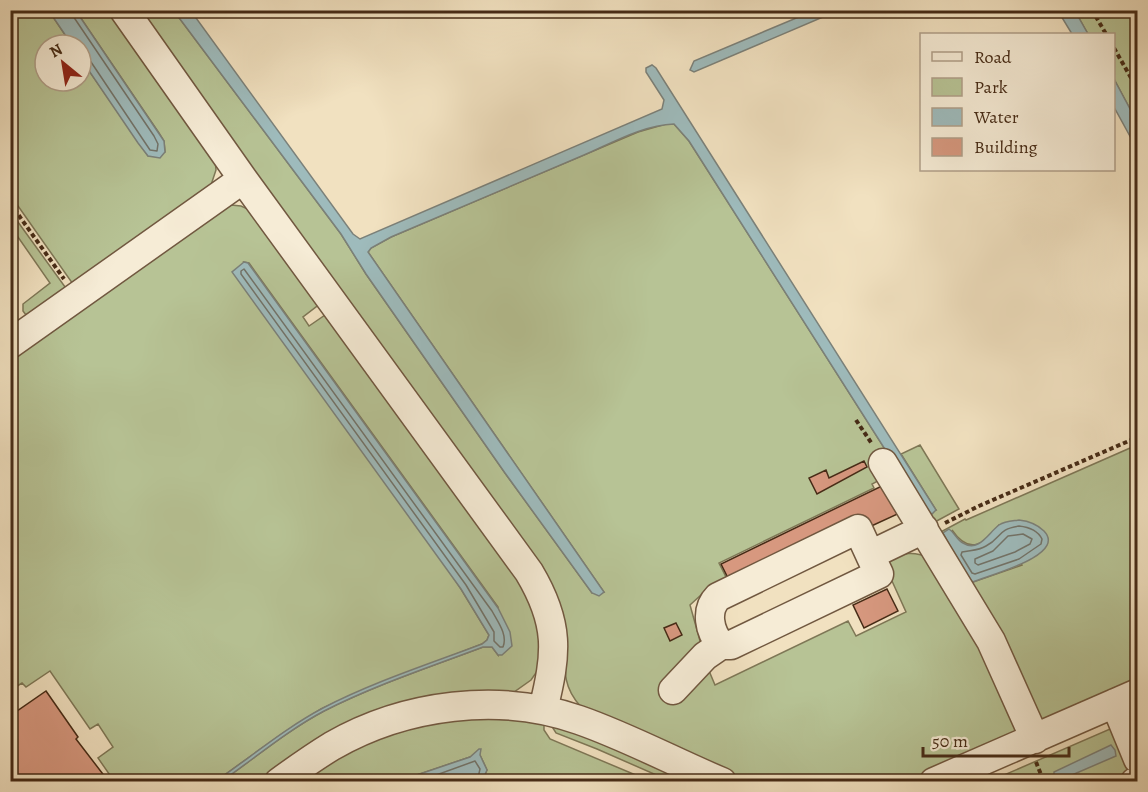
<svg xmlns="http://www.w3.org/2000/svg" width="1148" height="792" font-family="Alegreya,serif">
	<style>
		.green { fill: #b7c395; stroke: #7e7756; stroke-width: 1.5; fill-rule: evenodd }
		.water { fill: #9ebbbc; stroke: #7b817a; stroke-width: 1.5 }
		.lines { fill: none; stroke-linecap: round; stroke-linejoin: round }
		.shore { stroke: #727369; stroke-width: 1.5 }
		.building { fill: #d7987f; stroke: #462b16; stroke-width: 1.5 }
		.minor-casing { stroke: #715840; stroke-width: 31 }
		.path { stroke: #462b16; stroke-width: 4; stroke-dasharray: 4.5 3; stroke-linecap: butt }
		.minor { stroke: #f6ecd6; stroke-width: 28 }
	</style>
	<rect width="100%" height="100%" fill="#f1e1c0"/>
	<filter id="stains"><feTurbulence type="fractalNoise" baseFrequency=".00333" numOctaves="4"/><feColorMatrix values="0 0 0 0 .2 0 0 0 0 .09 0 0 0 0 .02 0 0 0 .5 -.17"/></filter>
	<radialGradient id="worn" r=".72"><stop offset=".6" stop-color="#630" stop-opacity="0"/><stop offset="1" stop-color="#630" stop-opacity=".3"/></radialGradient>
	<path class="green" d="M10,11H49L72,45H45V81H81V59L148,156L165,152L164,141L159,133L76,11H112L215,160L216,170L210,188L75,287L11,196Z
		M135,11H174L341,234L366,274L505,473L592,593L604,592L368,252L371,248L391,237L638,132L666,124H674L689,141L923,509L936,510L901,454L920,445L959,509L933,523L887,476L872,484L874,488L719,563L728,581L702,594L690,605L707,666L715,685L848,621L856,636L906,612L887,570L890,559C904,553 913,551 928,557L963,609L1018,729L1013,736L932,773L903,781H754L721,771L581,707C561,685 565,668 566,639Z
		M1075,11H1137V122L1114,79V34H1088Z
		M231,205L241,206L250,210L321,303L303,317L309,326L328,313L523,582L543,641L538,670L531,680L514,692L293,759L261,781H222C255,758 288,730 324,711C375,685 430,667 483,647H492L498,655V607L249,263L244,262L461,589L489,635L487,640L482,644L356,693L321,709L283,733L216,781H114L98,758L113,747L98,724L90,729L50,671L26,687L22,683L11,690V354L223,207Z
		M10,211L68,291L26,315L23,311V304L50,283L11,227Z
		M1137,445V683L1055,720L1039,719L935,535L965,519L966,520ZM999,525L1022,565L973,582L952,530C969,555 984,545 999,525Z
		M461,717L544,722V730L550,739L650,781H482L487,770L480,755L470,757L399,781L298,782L370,738Z
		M551,725L568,728L692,781H670L597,749L556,733Z
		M1110,729L1114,730L1131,766L1123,779L1117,781L988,782Z"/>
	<path class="water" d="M49,11H76L164,141L165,152L160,158L148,156L138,143L81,59V45H72Z
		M174,11H191L353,234L360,239L662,109L664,100L646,72V68L652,65L656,68L936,510L932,514L923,509L689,141L674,124C643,125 612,143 584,155C519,182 455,210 391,237L371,248L368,252L604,592L599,596L592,593L505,473L366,274L341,234Z
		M813,11H837L694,72L690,70L694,61Z
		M1058,11H1075L1088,34H1072Z
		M1114,79L1137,122V149L1114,107Z
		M244,262L248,263L498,608L510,632L512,646L502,655H498L492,647H483C430,667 375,685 324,711C288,730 255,758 222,781H216C251,757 285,728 323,708C373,682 429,664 482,644L487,640L489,635L461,589L232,272Z
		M1019,520C1028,521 1037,524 1044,531C1068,556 985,576 973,582L967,577L943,533L949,529C955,533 957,540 963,543C979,553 989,532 999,525C1005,521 1013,521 1019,520Z
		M1111,745L1115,750L1116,756L1058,781L1054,776V772Z
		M479,749H481L480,755L487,770L482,781H399L470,757Z"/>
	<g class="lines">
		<path class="shore" d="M72,10L73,16L154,136L158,144L157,151L150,150L89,59L81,56
			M244,269L492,611C498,622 508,635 503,647H500L494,641V632L466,585L241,274V271Z
			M1019,526C1028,527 1038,531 1042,539L1041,544L1019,559L975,574L972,573L961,555L962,552C970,550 978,551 986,546C1002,538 997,529 1019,526Z
			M1023,534L1032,539L1030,544L1015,552L978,565L975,563V559L993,551L1008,536Z
			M417,782L475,761L480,769L477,782"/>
	</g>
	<path class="building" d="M864,461L867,467L817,494L809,478L826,470L829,478Z
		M888,483L902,512L867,528L730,582L721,564Z
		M887,589L898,611L864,628L853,605Z
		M676,623L682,635L670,641L664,628Z
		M46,691L78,737L76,739L109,782H10V716Z"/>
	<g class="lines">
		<defs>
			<path id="minor" d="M124,10L243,179L529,572C560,624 557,653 543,710
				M10,344L243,179
				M883,463L991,641L1035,739
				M870,555L879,574L731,645H721C709,631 705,610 718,597L858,529L870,555L924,529
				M673,690L705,656L721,645
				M1115,703L1138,759
				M279,782C297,769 314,757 332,746C405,704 500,692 579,720C628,737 674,762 722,782
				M934,782L1138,693
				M1135,782L1138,780"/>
		</defs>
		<use href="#minor" class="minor-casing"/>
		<path class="path" d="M1092,10L1106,34
			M1114,48L1138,90
			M10,203L64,279
			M856,420L872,444
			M945,523L979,506L1138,437
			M1036,762L1044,782"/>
		<use href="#minor" class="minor"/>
	</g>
	<rect width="1148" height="792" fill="none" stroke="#f1e1c0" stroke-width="36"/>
	<rect x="12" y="12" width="1124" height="768" fill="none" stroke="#462b16" stroke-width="3"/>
	<rect x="18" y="18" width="1112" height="756" fill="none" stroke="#462b16" stroke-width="1.5"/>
	<rect x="920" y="33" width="195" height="138" fill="#f6ecd6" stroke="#b09f89" stroke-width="1.5"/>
	<rect x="932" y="52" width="30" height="9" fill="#f6ecd6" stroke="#b09f89" stroke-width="1.5"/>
	<text x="974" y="63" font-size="18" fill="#462b16">Road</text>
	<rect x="932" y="78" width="30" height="18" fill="#b7c395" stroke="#b09f89" stroke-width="1.5"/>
	<text x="974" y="93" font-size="18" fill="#462b16">Park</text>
	<rect x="932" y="108" width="30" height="18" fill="#9ebbbc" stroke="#b09f89" stroke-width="1.5"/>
	<text x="974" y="123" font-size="18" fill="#462b16">Water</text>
	<rect x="932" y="138" width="30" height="18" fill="#d7987f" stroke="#b09f89" stroke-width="1.5"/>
	<text x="974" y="153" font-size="18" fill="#462b16">Building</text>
	<g transform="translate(63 63) rotate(330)"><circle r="28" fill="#f6ecd6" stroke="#b09f89" stroke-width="1.5"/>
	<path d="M0-4.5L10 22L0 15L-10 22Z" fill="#8f2418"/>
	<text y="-9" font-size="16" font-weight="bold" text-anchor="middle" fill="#462b16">N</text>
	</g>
	<path d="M923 747v9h146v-9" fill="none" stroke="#462b16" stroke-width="3"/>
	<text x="932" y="747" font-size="18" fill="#462b16" stroke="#f6ecd6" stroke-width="4.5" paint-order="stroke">50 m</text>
	<rect width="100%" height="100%" filter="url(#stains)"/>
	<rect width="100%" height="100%" fill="url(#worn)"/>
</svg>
